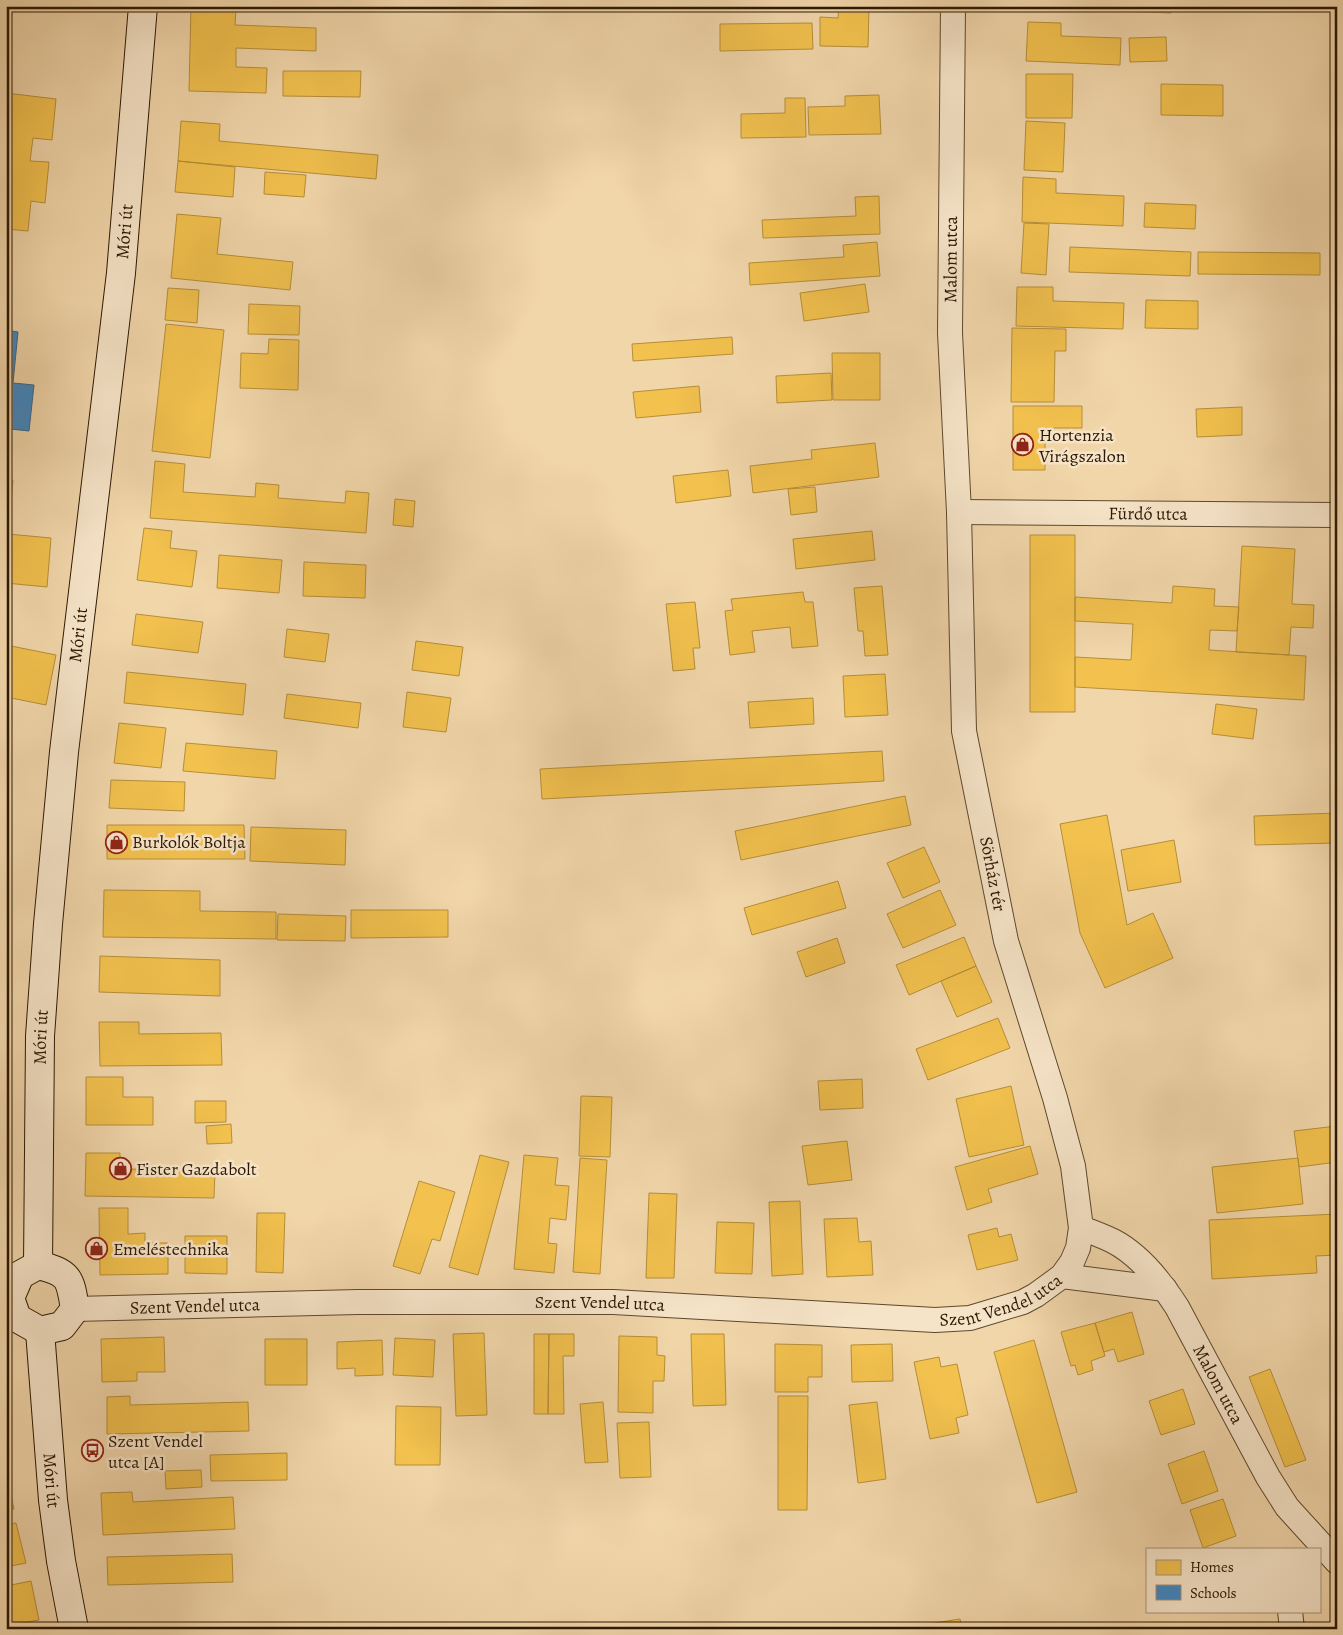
<svg xmlns="http://www.w3.org/2000/svg" width="1343" height="1635" font-family="Alegreya,serif">
	<style>
		.homes { fill: #f2c14e; stroke: #b78e38 }
		.schools { fill: #3f88c5; stroke: #3a668b }
		.lines { fill: none; stroke-linecap: round; stroke-linejoin: round }
		.street-casing { stroke: #5e482d; stroke-width: 26 }
		.secondary-casing { stroke: #2d1803; stroke-width: 30 }
		.street { stroke: #f6e4c8; stroke-width: 24 }
		.secondary { stroke: #f6e4c8; stroke-width: 28 }
		.labels { text-anchor: middle; stroke-width: 5; stroke-linejoin: round; paint-order: stroke }
		.street-label { font-size: 18px; fill: #2d1803; stroke: #f6e4c8 }
		.poi-label { font-size: 18px; fill: #2d1803; stroke: #f6e4c8; text-anchor: start }
	</style>
	<rect width="100%" height="100%" fill="#f1d6aa"/>
	<filter id="stains"><feTurbulence type="fractalNoise" baseFrequency=".004" numOctaves="4"/><feColorMatrix values="0 0 0 0 .2 0 0 0 0 .09 0 0 0 0 .02 0 0 0 .5 -.17"/></filter>
	<radialGradient id="worn" r=".72"><stop offset=".6" stop-color="#630" stop-opacity="0"/><stop offset="1" stop-color="#630" stop-opacity=".3"/></radialGradient>
	<path class="homes" d="M191,6H323V11L236,9L235,25L316,28V51L236,48V67L267,68L266,93L189,91Z
		M839,6L869,7L868,47L820,46V17L838,18Z
		M1029,6H1172L1171,13L1028,8Z
		M1028,22L1061,23V36L1121,38L1120,65L1026,61Z
		M812,23L813,49L720,51V24Z
		M1166,37L1167,61L1130,62L1129,38Z
		M283,71H361L360,97L283,96Z
		M1026,74H1073L1072,118H1026Z
		M1161,84L1223,85V116L1161,115Z
		M6,93L56,99L52,140L33,138L30,161L49,162L45,203L31,201L28,231L6,229Z
		M879,95L881,134L809,135L808,107L845,106V96Z
		M785,98H805L806,137L741,138V114L785,113Z
		M181,121L220,124L219,141L378,155L376,179L178,161Z
		M1026,121L1065,123L1063,172L1024,170Z
		M178,161L235,167L233,197L175,192Z
		M265,172L306,175L304,197L264,194Z
		M1023,177L1056,179V193L1124,196L1123,226L1022,222Z
		M879,196L880,234L763,238L762,220L856,216L855,197Z
		M1145,203L1196,205L1195,229L1144,227Z
		M177,214L221,218L217,254L293,262L290,290L171,278Z
		M1024,223L1049,224L1046,275L1021,273Z
		M877,242L880,276L750,285L749,263L844,257L843,245Z
		M1070,247L1191,252L1190,276L1069,272Z
		M1198,252L1320,253V275L1198,274Z
		M865,284L869,312L804,321L800,293Z
		M1017,287H1053V301L1124,303L1123,329L1016,326Z
		M168,288L199,290L197,323L165,320Z
		M1146,300L1198,301V329L1145,328Z
		M249,304L300,306L299,335L248,334Z
		M166,324L224,330L210,458L152,451Z
		M1012,328L1066,329V351H1055L1054,402H1011Z
		M732,337L733,354L633,361L632,344Z
		M269,339L299,340L298,390L240,388L241,353L268,354Z
		M832,353H880V400H833Z
		M831,373L832,400L777,403L776,376Z
		M699,386L701,412L636,418L633,392Z
		M1013,406H1082V428H1045V470H1013Z
		M1242,407V435L1197,437L1196,409Z
		M875,443L879,477L753,493L750,466L812,459L811,450Z
		M155,461L185,464L183,492L255,497L256,483L279,485L278,498L345,503L346,491L369,493L366,533L150,518Z
		M728,470L731,496L676,503L673,476Z
		M6,479L13,480L8,534L51,538L47,587L6,583Z
		M815,487L817,512L791,515L788,489Z
		M395,499L415,501L413,527L393,525Z
		M144,528L172,531L170,548L197,551L192,587L137,580Z
		M872,531L875,560L796,569L793,539Z
		M1030,535H1075V712H1030Z
		M1242,546L1295,549L1292,604L1314,605L1313,628L1291,627L1289,655L1236,652Z
		M219,555L282,560L279,593L217,588Z
		M304,562L366,565L365,598L303,596Z
		M882,586L888,655L865,656L863,631H858L854,588Z
		M1173,586L1215,589L1214,606L1239,607L1237,631L1210,630L1209,650L1306,656L1304,700L1075,687V657L1131,660L1133,624L1075,621V597L1172,603Z
		M803,592L805,602H813L818,646L792,648L790,627L752,631L755,652L730,655L725,611L733,610L731,599Z
		M695,602L700,648H693L695,669L673,671L666,604Z
		M136,614L203,622L198,653L132,645Z
		M287,629L329,634L325,662L284,657Z
		M416,641L463,647L459,676L412,670Z
		M6,645L56,655L46,705L6,697Z
		M127,672L246,684L243,715L124,703Z
		M885,674L888,715L845,717L843,676Z
		M407,692L451,698L446,732L403,727Z
		M287,694L361,703L358,728L284,718Z
		M813,698L814,724L750,728L748,702Z
		M1216,704L1257,709L1253,739L1212,734Z
		M119,723L166,728L161,768L114,763Z
		M186,743L277,751L275,779L183,771Z
		M882,751L884,781L542,799L540,769Z
		M111,780L185,782L184,811L109,808Z
		M905,796L911,825L741,860L735,831Z
		M1337,813V843L1255,845L1254,816Z
		M1107,815L1127,925L1153,913L1173,958L1105,988L1080,933L1060,824Z
		M107,825H244L245,859H107Z
		M251,827L346,830L345,865L250,861Z
		M1174,840L1181,882L1128,891L1121,850Z
		M924,847L940,882L903,898L887,863Z
		M838,881L846,908L752,935L744,908Z
		M104,890L200,891V911L276,912V939L103,937Z
		M940,890L956,925L903,948L887,914Z
		M351,910H448V937L351,938Z
		M278,914L346,916L345,941L277,940Z
		M964,937L976,966L909,995L896,965Z
		M837,938L845,963L806,977L797,952Z
		M100,956L220,960V996L99,992Z
		M976,966L992,1002L957,1017L941,981Z
		M998,1018L1010,1048L928,1080L916,1049Z
		M99,1022H139V1034L221,1033L222,1065L100,1066Z
		M86,1077H123V1097H153V1125H86Z
		M862,1079L863,1108L820,1110L818,1081Z
		M1011,1086L1024,1145L969,1157L956,1099Z
		M581,1096L612,1097L610,1157L579,1156Z
		M195,1101H226V1122L195,1123Z
		M231,1124L232,1143L207,1144L206,1126Z
		M1337,1126V1162L1299,1167L1294,1131Z
		M847,1141L852,1180L808,1185L802,1146Z
		M1030,1146L1038,1174L988,1189L992,1202L967,1210L955,1167Z
		M86,1153H120V1169L215,1170L214,1198L85,1196Z
		M480,1155L509,1162L478,1275L449,1267Z
		M524,1155L558,1158L555,1185L569,1186L566,1220L550,1218L548,1243L557,1244L554,1273L514,1269Z
		M580,1158L607,1160L600,1274L573,1272Z
		M1298,1158L1303,1204L1217,1213L1212,1167Z
		M419,1181L455,1192L440,1241L432,1239L420,1274L393,1266Z
		M649,1193L677,1194L674,1278H646Z
		M800,1201L803,1274L772,1276L769,1202Z
		M99,1208H128V1234L145,1233V1243H168V1274L100,1275Z
		M257,1213H285L283,1273L256,1272Z
		M1337,1214V1255L1316,1256L1317,1273L1212,1279L1209,1220Z
		M857,1218L859,1242L871,1241L873,1275L827,1277L824,1219Z
		M717,1222L754,1223L752,1274L715,1273Z
		M997,1228L999,1237L1011,1234L1018,1260L977,1270L968,1235Z
		M185,1236H227V1274L185,1273Z
		M1132,1312L1144,1354L1118,1362L1114,1349L1104,1352L1095,1323Z
		M1095,1323L1105,1356L1091,1361L1093,1370L1078,1375L1075,1365L1071,1366L1061,1332Z
		M484,1333L487,1415L456,1416L453,1334Z
		M534,1334H549L548,1414H534Z
		M549,1334H574V1356H563L564,1414H548Z
		M691,1334H724L726,1405L693,1406Z
		M619,1336L657,1337V1355L665,1356L664,1381H653V1413L618,1412Z
		M164,1337L165,1372H137V1381L102,1382L101,1339Z
		M395,1338L435,1340L433,1377L393,1375Z
		M265,1339H307V1385H265Z
		M382,1340L383,1375L355,1376V1368L337,1369V1342Z
		M1034,1340L1077,1492L1037,1503L994,1352Z
		M775,1344L822,1345V1377H808V1392H775Z
		M892,1344L893,1381L852,1382L851,1345Z
		M939,1357L941,1367L957,1364L968,1415L956,1418L959,1433L930,1439L914,1362Z
		M1270,1369L1306,1460L1285,1467L1249,1377Z
		M1183,1389L1195,1424L1161,1435L1149,1401Z
		M130,1396V1405L248,1402L249,1431L107,1434V1397Z
		M778,1396H808L807,1510H778Z
		M603,1402L608,1462L585,1463L580,1404Z
		M877,1402L886,1479L858,1483L849,1405Z
		M396,1406L441,1407L440,1465H395Z
		M649,1422L651,1477L620,1478L617,1423Z
		M1204,1451L1218,1491L1182,1504L1168,1464Z
		M287,1453V1480L211,1481L210,1455Z
		M201,1470L202,1487L166,1489L165,1471Z
		M6,1483H8L14,1509L6,1511Z
		M132,1492L133,1502L233,1497L235,1529L103,1535L101,1493Z
		M1223,1499L1236,1536L1203,1548L1190,1510Z
		M16,1523L26,1563L6,1567V1525Z
		M232,1554L233,1582L108,1585L107,1557Z
		M31,1581L39,1620L6,1626V1602H8L6,1586Z
		M960,1619L962,1629H894Z
		M233,1624V1629H129Z"/>
	<path class="schools" d="M6,330L18,332L13,383L34,385L29,431L10,429L6,464Z"/>
	<g class="lines">
		<defs>
			<g id="street">
				<path id="s1" d="M959,512L1337,515"/>
				<path id="s2" d="M1081,1228C1092,1232 1103,1236 1113,1241C1140,1255 1161,1282 1177,1307L1268,1477L1287,1507L1337,1562"/>
				<path d="M1062,1276L1165,1289"/>
				<path id="s3" d="M75,1309L358,1302H613L935,1320L970,1318L1023,1302L1036,1295L1062,1276L1072,1262L1078,1248L1081,1228L1073,1166L1055,1098L1006,941L964,731L959,512L950,333L953,6"/>
				<path d="M1290,1611L1292,1629"/>
			</g>
			<g id="secondary">
				<path id="s4" d="M38,1265L40,1036L48,924L64,752L121,273L143,6"/>
				<path d="M38,1265C70,1273 70,1278 75,1309L62,1326L40,1331L17,1318L10,1298L20,1275Z"/>
				<path id="s5" d="M40,1331L53,1500L61,1561L74,1629"/>
			</g>
		</defs>
		<use href="#street" class="street-casing"/>
		<use href="#secondary" class="secondary-casing"/>
		<use href="#street" class="street"/>
		<use href="#secondary" class="secondary"/>
	</g>
	<defs>
		<symbol id="shop-ring" viewBox="-11 -11 22 22"><circle r="9.5" fill="#f6e4c8" stroke="#8f2418" stroke-width="1.5"/><path d="M-5-2.5h2.3a2.7 3.5 0 0 1 5.4 0H5L5.5 6h-11ZM-1.5-2.5h3a1.5 2.3 0 0 0-3 0Z" fill="#8f2418"/></symbol>
		<symbol id="bus-ring" viewBox="-11 -11 22 22"><circle r="9.5" fill="#f6e4c8" stroke="#8f2418" stroke-width="1.5"/><path d="M-5-6H5V4H4V6H2V4H-2V6H-4V4H-5ZM-3.5-4V0h7V-4ZM-3.5 1.2v1.5H-2V1.2ZM2 1.2v1.5H3.5V1.2Z" fill="#8f2418"/></symbol>
	</defs>
	<g fill-rule="evenodd">
		<use href="#shop-ring" x="1010" y="432" width="25" height="25"/>
		<use href="#shop-ring" x="104" y="830" width="25" height="25"/>
		<use href="#shop-ring" x="108" y="1156" width="25" height="25"/>
		<use href="#shop-ring" x="84" y="1236" width="25" height="25"/>
		<use href="#bus-ring" x="80" y="1438" width="25" height="25"/>
	</g>
	<g class="labels">
		<g class="street-label">
			<text dy="6" stroke="none"><textPath href="#s4" startOffset="1038">Móri út</textPath></text>
			<text dy="6" stroke="none"><textPath href="#s3" startOffset="2034">Malom utca</textPath></text>
			<text dy="6" stroke="none"><textPath href="#s1" startOffset="189">Fürdő utca</textPath></text>
			<text dy="6" stroke="none"><textPath href="#s4" startOffset="632">Móri út</textPath></text>
			<text transform="translate(993 874) rotate(79)" y="6">Sörház tér</text>
			<text dy="6" stroke="none"><textPath href="#s4" startOffset="228">Móri út</textPath></text>
			<text dy="6" stroke="none"><textPath href="#s3" startOffset="930">Szent Vendel utca</textPath></text>
			<text dy="6" stroke="none"><textPath href="#s3" startOffset="525">Szent Vendel utca</textPath></text>
			<text dy="6" stroke="none"><textPath href="#s3" startOffset="120">Szent Vendel utca</textPath></text>
			<text dy="6" stroke="none"><textPath href="#s2" startOffset="215">Malom utca</textPath></text>
			<text dy="6" stroke="none"><textPath href="#s5" startOffset="150">Móri út</textPath></text>
		</g>
		<g class="poi-label">
			<text x="1039" y="441">Hortenzia<tspan x="1039" dy="21">Virágszalon</tspan></text>
			<text x="132" y="848">Burkolók Boltja</text>
			<text x="136" y="1175">Fister Gazdabolt</text>
			<text x="113" y="1255">Emeléstechnika</text>
			<text x="108" y="1447">Szent Vendel<tspan x="108" dy="21">utca [A]</tspan></text>
		</g>
	</g>
	<rect width="1343" height="1635" fill="none" stroke="#f1d6aa" stroke-width="25"/>
	<rect x="8" y="8" width="1328" height="1620" fill="none" stroke="#2d1803" stroke-width="2.5"/>
	<rect x="12" y="12" width="1318" height="1610" fill="none" stroke="#2d1803"/>
	<rect x="1146" y="1548" width="175" height="65" fill="#f6e4c8" stroke="#a69279"/>
	<rect x="1156" y="1560" width="25" height="15" fill="#f2c14e" stroke="#a69279"/>
	<text x="1190" y="1572" font-size="15" fill="#2d1803">Homes</text>
	<rect x="1156" y="1585" width="25" height="15" fill="#3f88c5" stroke="#a69279"/>
	<text x="1190" y="1598" font-size="15" fill="#2d1803">Schools</text>
	<rect width="100%" height="100%" filter="url(#stains)"/>
	<rect width="100%" height="100%" fill="url(#worn)"/>
</svg>
